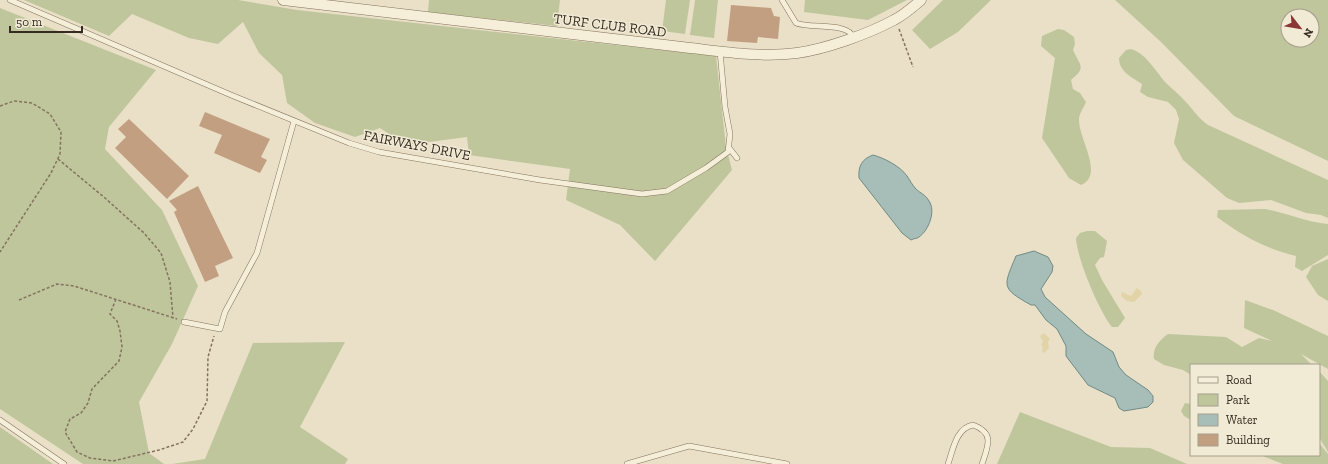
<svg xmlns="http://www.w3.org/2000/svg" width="1328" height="464" font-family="'Zilla Slab',serif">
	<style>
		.green { fill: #bfc69c; fill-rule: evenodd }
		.sand { fill: #e2d4a7 }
		.water { fill: #a7bdb8; stroke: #6f8b85 }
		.building { fill: #c39f81 }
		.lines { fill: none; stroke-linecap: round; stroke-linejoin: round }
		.service-casing { stroke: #83735e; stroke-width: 6 }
		.minor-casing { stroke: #83735e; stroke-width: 11 }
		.path { stroke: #83735e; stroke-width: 1.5; stroke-dasharray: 3 2; stroke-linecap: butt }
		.service { stroke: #f5eed9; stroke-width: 5 }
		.minor { stroke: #f5eed9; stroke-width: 10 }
		.labels { text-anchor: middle; stroke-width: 3; stroke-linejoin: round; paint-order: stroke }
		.street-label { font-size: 14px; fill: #352b20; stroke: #f1ead5 }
	</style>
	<rect width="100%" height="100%" fill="#e9e0c7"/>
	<path class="green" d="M24,0H238L297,10L716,56L726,147L732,170L655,261L620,225L566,200L570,169L469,155L467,137L406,145L380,128L355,137L315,123L287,103L282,75L259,53L243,22L218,44L189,38L132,14L109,36Z
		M429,0H560L557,26L428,12Z
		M666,0H690L685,34L662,31Z
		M695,0H718L714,38L690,35Z
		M805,0H907L868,20L804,12Z
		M943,0H991L958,32L930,49L912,30Z
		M1115,0H1328V161L1234,116L1161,42ZM1288,16H1312V40H1288Z
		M0,8L156,70L109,127L105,149L162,210L198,286L172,344L139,402L149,453L164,464H83L0,409Z
		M1058,29L1064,30L1074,37L1075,44L1073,50C1080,66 1087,67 1071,80L1073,89L1080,93L1086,102C1084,107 1079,114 1079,119C1078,138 1105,175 1081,185L1069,178L1042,138L1055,58L1041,46L1042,36Z
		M1131,49C1146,53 1156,72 1166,83C1172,89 1179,94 1184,100C1194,110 1197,117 1208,125L1328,180V218L1321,215L1306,213L1271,200L1239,203L1227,198L1183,160L1174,143L1179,119L1176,110L1168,102L1148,97L1140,92L1142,84C1132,77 1119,72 1119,58L1126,50Z
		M1265,209C1287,213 1306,222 1328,224V255L1302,271L1295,267L1296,256C1266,249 1241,235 1217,217L1218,210Z
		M1087,231H1095L1107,241L1104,257L1100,258L1095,265L1102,280L1125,318L1118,327H1112C1099,311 1077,259 1076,238L1080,233Z
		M1328,259V301L1318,295L1306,277L1312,266Z
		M1245,300L1273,310L1328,336V369L1301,354L1312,365H1191V375L1183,370L1164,365L1154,359C1152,348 1160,340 1168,334L1226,337L1242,347L1259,338L1272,341L1244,328Z
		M345,342L300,427L348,459L345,464H172L205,459L253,343Z
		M1319,371L1328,381V452L1319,437Z
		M1185,403L1191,404V420L1184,416L1181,411Z
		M1020,412L1111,447L1150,448L1187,464H997Z
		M0,427L53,464H0Z
		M1319,443L1328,454V464H1283L1260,455H1319Z"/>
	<path class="sand" d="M1137,288L1141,291L1142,294L1134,302L1127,301L1121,296L1122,292L1131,296Z
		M1044,333L1050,339L1048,342L1049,348L1044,353L1042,351L1043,347L1041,345L1043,341L1040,336Z"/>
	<path class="water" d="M873,155C884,158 900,166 907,176C910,180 912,185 916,189C920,193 926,195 929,201C936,211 929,230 919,237C917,239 914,238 911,240L902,233L859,178C858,166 862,159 873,155Z
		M1034,251L1048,257L1053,266L1052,272L1041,289L1045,297L1086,334L1113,352L1119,367L1126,375L1148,390L1153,396V402L1148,407L1124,411L1119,408L1115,398L1088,385L1066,356V346L1057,329L1046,320L1035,305H1031C1001,288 1003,287 1016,256Z"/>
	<path class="building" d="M731,5L771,8L774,16L780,17L778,39L758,37L757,43L727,41Z
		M205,112L270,139L261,157L267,160L260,173L214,153L222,135L199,126Z
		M129,119L189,176L167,199L115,148L126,137L118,129Z
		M198,186L233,258L215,266L219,276L205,282L174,212L177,210L169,201Z"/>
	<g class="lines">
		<defs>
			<path id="service" d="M10,0L231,95L349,143L379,152L540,180L642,194L667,191L706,168L728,152L730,134L725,107L720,51
				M782,0L796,23C810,29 848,22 853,37
				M730,149L737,158
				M184,322L220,329L225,312L257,253L294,121
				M0,420L64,464
				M627,464L689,446L787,464
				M948,464C953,450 956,428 973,425C995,433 988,446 982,464"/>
			<path id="minor" d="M283,0L682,47C719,51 760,58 797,53C826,49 868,34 894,20C904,15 913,7 921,0"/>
		</defs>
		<use href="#service" class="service-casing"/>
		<use href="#minor" class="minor-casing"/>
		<path class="path" d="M899,29L913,67
			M0,106L14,101L32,103L50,114L61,132L60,154L51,173L0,252
			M58,159L105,198L144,233L161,253L170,282L173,318
			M116,299L110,314L117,321L120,331L122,347L119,361L92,389L88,403L81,413L70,419L65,432L77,452L90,458L113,461L159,450L183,442L193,429L207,401L208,357L214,336
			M19,300L57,284L74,286L177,319"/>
		<use href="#service" class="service"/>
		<use href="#minor" class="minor"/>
	</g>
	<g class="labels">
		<g class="street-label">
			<text transform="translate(610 25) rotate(7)" y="5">TURF CLUB ROAD</text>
			<text transform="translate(417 145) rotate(11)" y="5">FAIRWAYS DRIVE</text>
		</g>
	</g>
	<rect x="1190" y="364" width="130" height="92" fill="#f1ead5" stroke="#a69e8d"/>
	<rect x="1198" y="377" width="20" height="6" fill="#f5eed9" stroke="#a69e8d"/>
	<text x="1226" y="384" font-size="12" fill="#352b20">Road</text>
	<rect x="1198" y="394" width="20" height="12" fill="#bfc69c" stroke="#a69e8d"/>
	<text x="1226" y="404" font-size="12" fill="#352b20">Park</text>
	<rect x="1198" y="414" width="20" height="12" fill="#a7bdb8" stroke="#a69e8d"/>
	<text x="1226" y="424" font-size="12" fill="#352b20">Water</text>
	<rect x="1198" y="434" width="20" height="12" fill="#c39f81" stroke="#a69e8d"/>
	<text x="1226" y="444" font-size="12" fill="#352b20">Building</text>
	<g transform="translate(1300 28) rotate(121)"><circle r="19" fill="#f1ead5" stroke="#a69e8d"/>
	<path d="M0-3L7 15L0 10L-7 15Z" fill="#8b3835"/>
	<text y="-6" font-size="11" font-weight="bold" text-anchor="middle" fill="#352b20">N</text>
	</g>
	<path d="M10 26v6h72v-6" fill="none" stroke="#352b20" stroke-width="2"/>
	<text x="16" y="26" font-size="12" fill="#352b20" stroke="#f1ead5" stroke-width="3" paint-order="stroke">50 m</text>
</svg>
